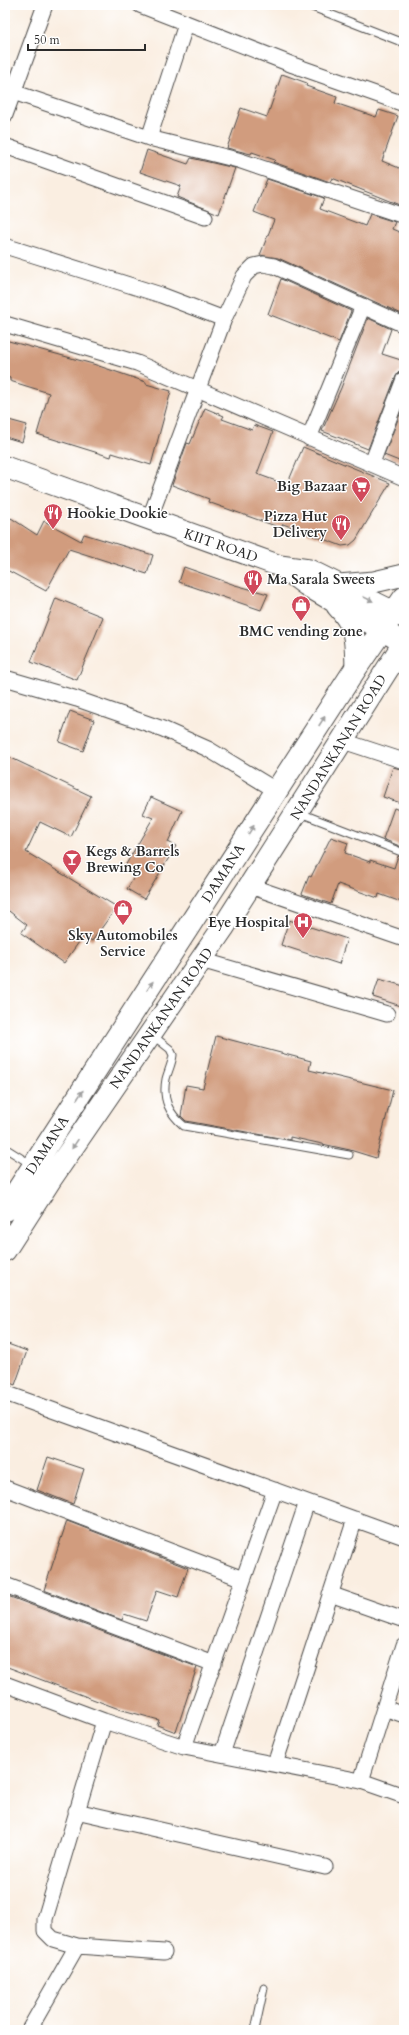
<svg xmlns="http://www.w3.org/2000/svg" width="409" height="2035" font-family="Cardo,serif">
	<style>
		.building { fill: #d19c7e }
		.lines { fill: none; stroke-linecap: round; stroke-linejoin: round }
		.lane-casing { stroke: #4a4846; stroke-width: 9 }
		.street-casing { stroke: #4a4846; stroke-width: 17 }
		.secondary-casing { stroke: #4a4846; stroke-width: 23 }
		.primary-casing { stroke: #4a4846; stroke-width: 24 }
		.lane { stroke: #fff; stroke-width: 7 }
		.street { stroke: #fff; stroke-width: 15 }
		.secondary { stroke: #fff; stroke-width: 21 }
		.primary { stroke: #fff; stroke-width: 22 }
		.oneway { fill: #a0a0a0 }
		.labels { text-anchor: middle; stroke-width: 3; stroke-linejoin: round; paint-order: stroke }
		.poi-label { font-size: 14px; font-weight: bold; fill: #2b2b2b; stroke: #fff; text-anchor: end }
		.street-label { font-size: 14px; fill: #2b2b2b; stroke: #fff }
	</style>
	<rect width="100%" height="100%" fill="#fff"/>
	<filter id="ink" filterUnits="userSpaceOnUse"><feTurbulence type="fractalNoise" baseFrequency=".025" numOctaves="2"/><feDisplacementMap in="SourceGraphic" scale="8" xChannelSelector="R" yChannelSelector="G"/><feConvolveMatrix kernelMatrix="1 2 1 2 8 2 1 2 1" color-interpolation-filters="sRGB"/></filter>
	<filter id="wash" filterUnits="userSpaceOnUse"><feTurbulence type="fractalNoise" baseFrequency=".012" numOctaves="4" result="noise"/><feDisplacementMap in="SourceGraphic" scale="16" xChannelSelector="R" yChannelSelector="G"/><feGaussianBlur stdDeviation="0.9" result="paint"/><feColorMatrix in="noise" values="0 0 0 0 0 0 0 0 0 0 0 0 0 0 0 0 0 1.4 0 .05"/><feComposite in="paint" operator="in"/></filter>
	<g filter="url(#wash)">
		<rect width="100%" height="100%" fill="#faeee1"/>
		<g id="blocks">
			<path class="building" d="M282,74L307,83L306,86L337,97L335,103L376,117L379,110L398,116L382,161L404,170V200L402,206L332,178L330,182L273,162L275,160L252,152L251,154L227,148L241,108L267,117Z
				M147,150L188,164L191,158L235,168L219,214L177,197L181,186L140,172Z
				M267,179L324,198L320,209L365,226L370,214L395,222L392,229L404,234V315L278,258L260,255L274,220L254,212Z
				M281,279L351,311L339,342L268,314Z
				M368,318L391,329L382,354L404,361V370L399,372L396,376L368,449L322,431L341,388Z
				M5,340L93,364L146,382V384L171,391L151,465L112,453L111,457L37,434L49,393L10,381V378L5,376Z
				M404,404V463L384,455Z
				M205,408L224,416L222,419L252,430L254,425L273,432L257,474L287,485L303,447L390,483L356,540L350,545L342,546L283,524L281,528L208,502L209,499L172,485L187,443L190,444Z
				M5,419L27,425L22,442L5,437Z
				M11,518L37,535L44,521L81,541L84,534L153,555L147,574L69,549L46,591L5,569V527Z
				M184,567L235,585L268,594L261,610L179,582Z
				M56,598L103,617L77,680L31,662Z
				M70,711L94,720L83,751L59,742Z
				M5,755L91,796L71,837L40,822L26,852L117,907L92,941L84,935L64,963L21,933L27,925L5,908Z
				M393,767L404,770V804L383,797Z
				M151,797L182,811L168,842L176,846L144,899L127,889L137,872L125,866L153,818L143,814Z
				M394,808L404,812V848L383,839Z
				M331,837L348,843L345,853L370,862V860L394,868L398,856L404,858V903L379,894L378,898L338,884L331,904L302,894L309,876L311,877Z
				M289,920L347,939L339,964L281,945Z
				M379,979L404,986V1007L373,997Z
				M216,1036L311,1061L309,1070L393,1090L376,1158L350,1150L290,1137V1140L186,1121L181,1116L186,1085L203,1088Z
				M5,1343L27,1351L15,1385L5,1381Z
				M48,1457L84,1469L73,1504L37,1490Z
				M67,1521L188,1568L178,1597L157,1590L146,1621L124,1614L122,1620L44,1590Z
				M5,1595L197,1667L176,1732L157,1725L159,1720L119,1709L5,1666Z"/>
		</g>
	</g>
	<g filter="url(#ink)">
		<use href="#blocks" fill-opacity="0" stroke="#4a4846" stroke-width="1"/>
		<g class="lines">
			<defs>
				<path id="lane" d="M307,5L404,43
					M300,813L404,853
					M152,1035L170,1049L173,1055C172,1064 168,1071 166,1079C162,1100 169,1113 184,1126L349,1155
					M5,1148L32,1165
					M255,2030L264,1988"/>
				<path id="street" d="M140,5L293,65L404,104
					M13,92L149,138L238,160L404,216
					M5,115L45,5
					M149,138L186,24
					M5,146L205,217
					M5,246L161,295L224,319
					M5,324L137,363L404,478
					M309,438L363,306
					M372,463L404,379
					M149,520L224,319L244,276L254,266L263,264L274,266L404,325
					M5,678L77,699L163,729L208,749L277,791
					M343,741L404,761
					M250,886L404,939
					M201,960L387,1014
					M5,1393L404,1537
					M5,1488L243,1579
					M5,1585L214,1664
					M330,1594L404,1620
					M5,1684L104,1721L184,1747L361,1781L404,1796
					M384,1708L404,1715
					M104,1721L45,1919V1931L53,1939L77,1946L164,1952
					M184,1747L275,1490
					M222,1754L307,1502
					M275,1764L355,1519
					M361,1781L404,1645
					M76,1811L325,1867
					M29,2030L77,1946"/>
				<path id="secondary" d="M5,467L280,566L309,570L404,617
					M282,567L306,585L404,643
					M339,585L374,582L404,575
					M337,606C357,627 355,641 356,668"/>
				<path id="primary" d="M5,1210L356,668L404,598
					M5,1250L50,1180L223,928L404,643"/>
			</defs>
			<use href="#lane" class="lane-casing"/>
			<use href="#street" class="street-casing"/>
			<use href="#secondary" class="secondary-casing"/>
			<use href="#primary" class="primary-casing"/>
			<use href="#lane" class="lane"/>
			<use href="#street" class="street"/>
			<use href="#secondary" class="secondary"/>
			<use href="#primary" class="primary"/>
		</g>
		<defs><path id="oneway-solid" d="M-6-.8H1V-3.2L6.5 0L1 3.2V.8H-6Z"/></defs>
		<g class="oneway">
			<use href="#oneway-solid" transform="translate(368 599) rotate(26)"/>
			<use href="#oneway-solid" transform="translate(322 721) rotate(-57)"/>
			<use href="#oneway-solid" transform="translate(251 830) rotate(-57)"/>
			<use href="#oneway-solid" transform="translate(150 986) rotate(-57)"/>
			<use href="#oneway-solid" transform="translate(80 1095) rotate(-57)"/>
			<use href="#oneway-solid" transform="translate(75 1144) rotate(124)"/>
		</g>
	</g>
	<defs>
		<symbol id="supermarket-pin" viewBox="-11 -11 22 30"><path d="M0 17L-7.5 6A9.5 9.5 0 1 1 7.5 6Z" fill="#d1495b" stroke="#fff"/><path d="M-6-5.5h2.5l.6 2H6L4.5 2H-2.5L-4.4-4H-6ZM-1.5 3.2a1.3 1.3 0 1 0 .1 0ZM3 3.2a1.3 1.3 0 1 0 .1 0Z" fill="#fff"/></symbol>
		<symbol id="restaurant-pin" viewBox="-11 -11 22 30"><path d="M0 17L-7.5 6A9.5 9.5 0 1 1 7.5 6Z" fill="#d1495b" stroke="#fff"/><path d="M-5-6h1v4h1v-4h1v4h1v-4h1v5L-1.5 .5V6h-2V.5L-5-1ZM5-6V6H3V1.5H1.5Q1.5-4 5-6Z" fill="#fff"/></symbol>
		<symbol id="shop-pin" viewBox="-11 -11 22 30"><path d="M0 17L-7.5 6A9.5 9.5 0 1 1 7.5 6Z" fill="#d1495b" stroke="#fff"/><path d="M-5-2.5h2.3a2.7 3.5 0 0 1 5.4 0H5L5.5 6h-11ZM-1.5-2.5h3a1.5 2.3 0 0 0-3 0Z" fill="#fff"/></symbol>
		<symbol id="bar-pin" viewBox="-11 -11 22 30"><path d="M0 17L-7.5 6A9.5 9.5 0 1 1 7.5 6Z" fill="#d1495b" stroke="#fff"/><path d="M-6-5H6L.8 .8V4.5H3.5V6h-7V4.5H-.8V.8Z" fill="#fff"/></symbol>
		<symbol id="hospital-pin" viewBox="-11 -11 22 30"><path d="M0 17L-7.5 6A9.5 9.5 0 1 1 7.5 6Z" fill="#d1495b" stroke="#fff"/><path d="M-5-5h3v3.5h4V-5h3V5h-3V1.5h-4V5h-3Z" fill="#fff"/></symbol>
	</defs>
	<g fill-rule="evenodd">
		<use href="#supermarket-pin" x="350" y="475" width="22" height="30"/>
		<use href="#restaurant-pin" x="42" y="502" width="22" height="30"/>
		<use href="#restaurant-pin" x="330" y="513" width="22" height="30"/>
		<use href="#restaurant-pin" x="242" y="568" width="22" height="30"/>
		<use href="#shop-pin" x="290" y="594" width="22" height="30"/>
		<use href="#bar-pin" x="61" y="848" width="22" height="30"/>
		<use href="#shop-pin" x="112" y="898" width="22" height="30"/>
		<use href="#hospital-pin" x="292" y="911" width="22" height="30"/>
	</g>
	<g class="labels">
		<g class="poi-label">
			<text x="347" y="491">Big Bazaar</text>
			<text x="67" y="518" text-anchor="start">Hookie Dookie</text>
			<text x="327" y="521">Pizza Hut<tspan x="327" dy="16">Delivery</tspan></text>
			<text x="267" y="584" text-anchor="start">Ma Sarala Sweets</text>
			<text x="301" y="636" text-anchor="middle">BMC vending zone</text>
			<text x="86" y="856" text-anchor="start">Kegs &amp; Barrels<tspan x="86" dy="16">Brewing Co</tspan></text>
			<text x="289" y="927">Eye Hospital</text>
			<text x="123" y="940" text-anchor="middle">Sky Automobiles<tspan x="123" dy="16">Service</tspan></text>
		</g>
		<g class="street-label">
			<text transform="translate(221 545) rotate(19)" y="5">KIIT ROAD</text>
			<text transform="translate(338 747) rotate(-58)" y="5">NANDANKANAN ROAD</text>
			<text transform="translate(223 873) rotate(-57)" y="5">DAMANA</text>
			<text transform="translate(161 1018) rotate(-55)" y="5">NANDANKANAN ROAD</text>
			<text transform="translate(47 1145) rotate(-57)" y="5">DAMANA</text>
		</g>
	</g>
	<rect width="409" height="2035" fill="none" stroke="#fff" stroke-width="20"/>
	<path d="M28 44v6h117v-6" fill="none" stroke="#2b2b2b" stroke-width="2"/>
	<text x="34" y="44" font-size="12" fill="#2b2b2b" stroke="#ffffff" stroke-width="3" paint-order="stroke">50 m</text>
</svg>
